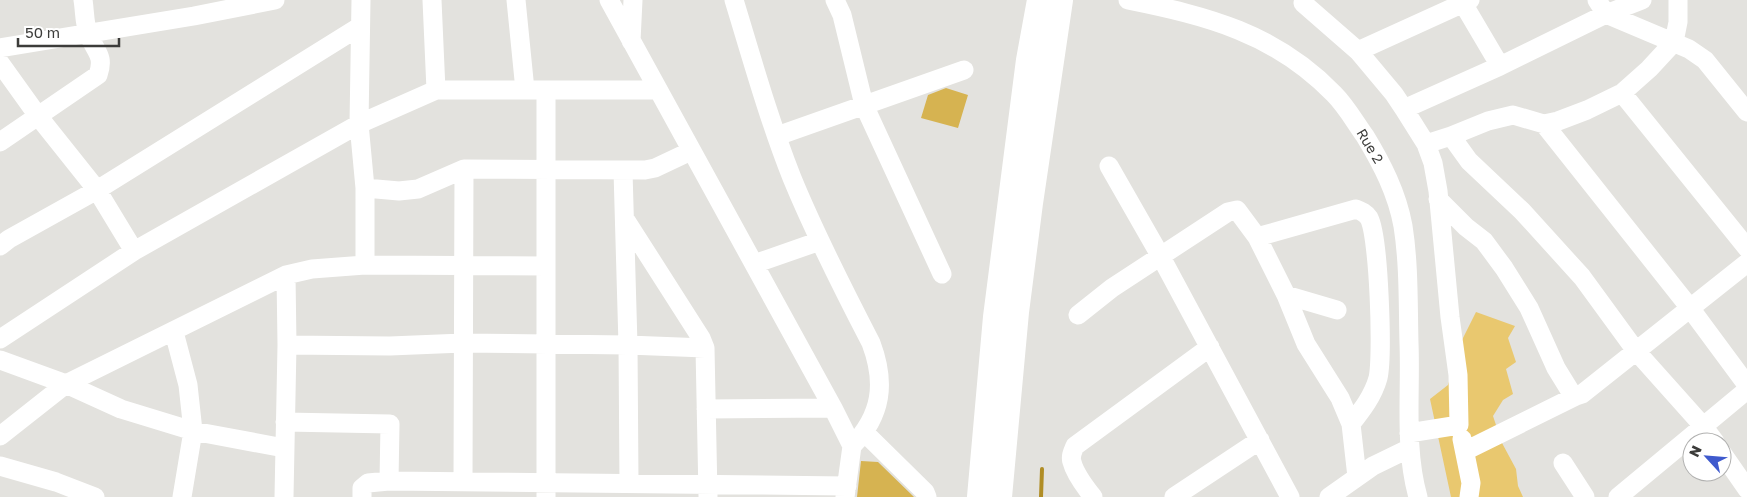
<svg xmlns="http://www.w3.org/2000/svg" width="1747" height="497" font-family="'Golos Text',sans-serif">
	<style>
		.green { fill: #e9c86f }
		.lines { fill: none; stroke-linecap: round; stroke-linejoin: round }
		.stream { stroke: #b08d25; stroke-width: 4 }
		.building { fill: #d6b351 }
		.minor { stroke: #fff; stroke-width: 19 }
		.highway { stroke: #fff; stroke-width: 26 }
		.labels { text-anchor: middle; stroke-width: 4; stroke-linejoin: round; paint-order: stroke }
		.street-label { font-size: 14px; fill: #3c3c3a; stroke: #fff }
	</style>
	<rect width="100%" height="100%" fill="#e3e2de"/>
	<path class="green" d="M1476,312L1515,326L1508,338L1516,362L1506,369L1513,394L1503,400L1493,416L1502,443L1516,469L1518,486L1523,497H1451L1430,399L1448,385L1461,342Z"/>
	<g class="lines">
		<path class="stream" d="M1041,497L1042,469"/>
	</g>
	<path class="building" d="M946,88L968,95L958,128L921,118L928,95Z
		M861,461L878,462L914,497H857Z"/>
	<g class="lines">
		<path class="minor" d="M361,0L359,124L365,188V265
			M432,0L436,90
			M516,0L525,90
			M609,0L833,408L852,446L845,497
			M734,0C752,59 769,120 792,178C815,234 843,289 871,343C886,383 882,415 852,446
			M835,0L842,15L864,105L942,274
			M1128,0C1207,16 1275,33 1334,94C1346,106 1355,122 1365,136C1382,164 1397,193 1403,226C1409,264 1408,304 1409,343C1411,393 1404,448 1418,497
			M1461,0L1500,66
			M1597,0L1606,14L1689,49L1705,60L1747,112
			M1303,3L1358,51L1394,94L1404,109L1500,66L1606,14L1642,0
			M631,41L633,0
			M0,48L194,16L275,0
			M1358,51L1470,0
			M0,63L38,116L97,190L134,251
			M546,91V497
			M1622,93L1747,248
			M1404,109L1426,144L1451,136L1488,121L1513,115L1544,124L1558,121L1587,110L1622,93L1649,69L1674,42L1678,22V0
			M1544,124L1690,308L1747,385
			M777,136L964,70
			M1451,136L1469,161L1522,211L1582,277L1636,351L1703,426L1715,442
			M0,142L98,75C105,55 95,52 89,35C84,25 85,11 83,0
			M1109,166L1161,257L1290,497
			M623,171L628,345L629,483
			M365,188L399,191L418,189L464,169L645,170L655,168L691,151
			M1438,199L1466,227L1484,241L1504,268L1529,308L1556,368L1572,394L1576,396L1582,394L1747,263
			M625,219L701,338L705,348L708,496
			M1257,237L1356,209C1361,211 1366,213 1369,218C1379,236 1383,356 1378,378C1373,396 1362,410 1351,424
			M0,246L9,239L97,190L359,27
			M754,264L820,241
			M1286,295L1337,310
			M1078,315L1112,288L1228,212L1237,210L1257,237L1286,295L1306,344L1340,398L1351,424L1357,477
			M174,332L188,385L193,431L182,497
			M0,339L134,251L359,124L436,90H657
			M287,345L390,346L463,343L628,345L705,348
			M0,360L66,384L121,409L193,431L284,448
			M706,409L833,408
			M285,422L390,424L389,481
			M865,433L925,492L927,497
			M1409,433L1459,425L1458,375L1450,317L1438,191L1433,163L1426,144
			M0,436L66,384L286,275L312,269L365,265L546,266
			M1462,439L1471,483L1469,497
			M1465,451L1576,396
			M1722,453L1747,489
			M1563,463L1585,497
			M0,466L56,482L95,497
			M463,482L464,169
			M284,497L287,345L286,275
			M362,497V488L368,483L389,481L847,486
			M1093,497C1085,487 1075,474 1072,462C1070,456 1073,451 1075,446L1210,347
			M1174,497L1260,440
			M1329,497L1373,466L1410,448
			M1618,497L1747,390"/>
		<path class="highway" d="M980,497L996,317L1029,60L1040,0
			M999,497L1016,312L1030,203L1060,0"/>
	</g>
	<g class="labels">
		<g class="street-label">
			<text transform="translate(1370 146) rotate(59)" y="5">Rue 2</text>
		</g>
	</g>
	<g transform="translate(1707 457) rotate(296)"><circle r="24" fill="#ffffff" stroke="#b1b1b0"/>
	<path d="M0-4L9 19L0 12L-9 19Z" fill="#3f5acd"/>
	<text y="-8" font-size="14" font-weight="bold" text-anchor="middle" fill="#3c3c3a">N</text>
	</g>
	<path d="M18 38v8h101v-8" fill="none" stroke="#3c3c3a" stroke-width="2.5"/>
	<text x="25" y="38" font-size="15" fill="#3c3c3a" stroke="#ffffff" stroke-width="4" paint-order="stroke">50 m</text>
</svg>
